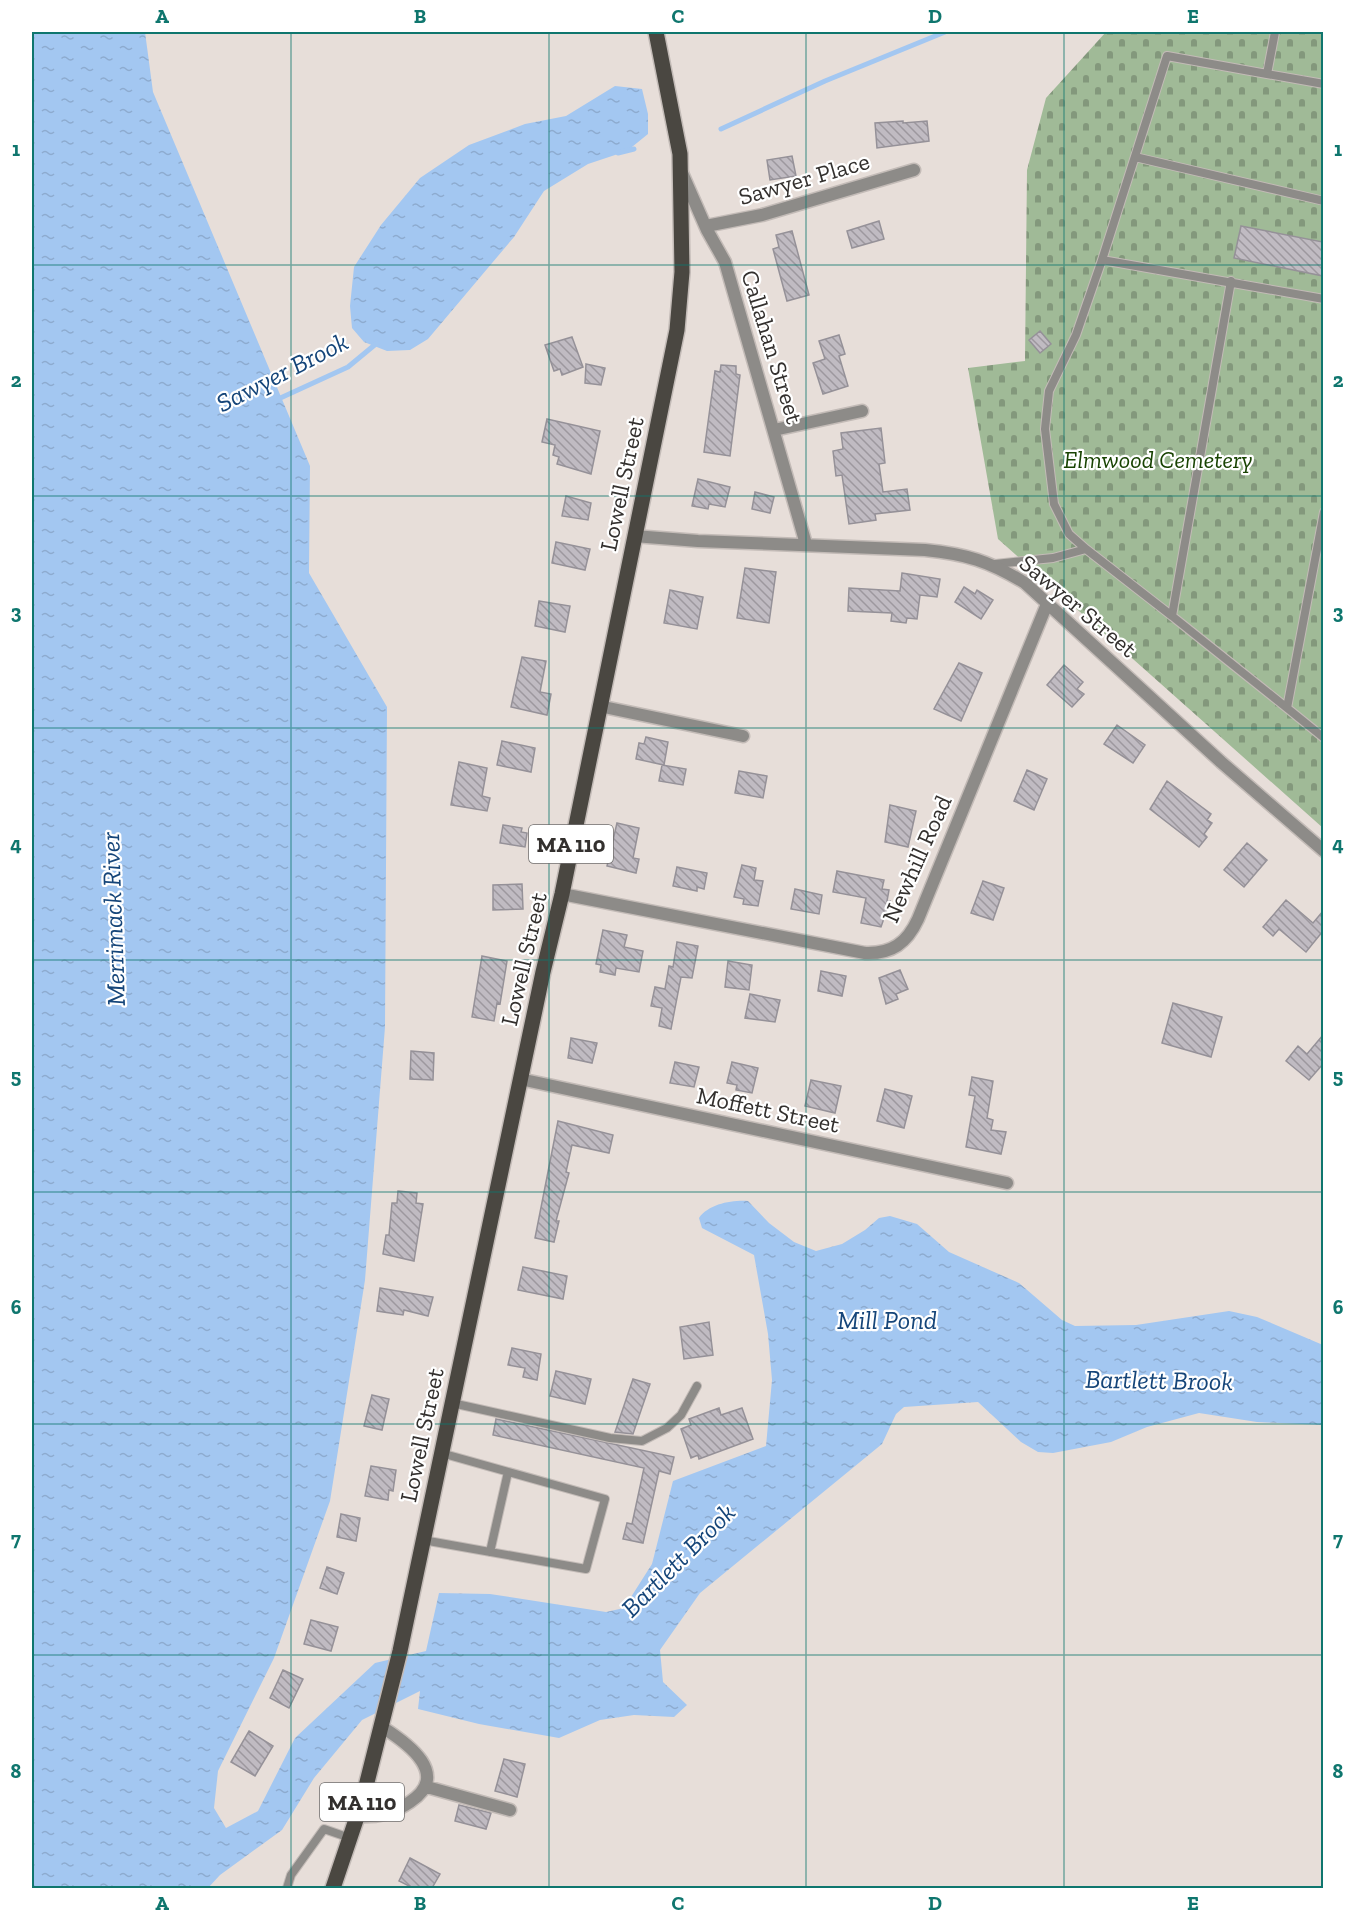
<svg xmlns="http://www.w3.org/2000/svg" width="1355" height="1920" font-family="'Zilla Slab',serif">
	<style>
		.cemetery { fill: url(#cemetery-stones) }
		.water { fill: url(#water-ripples) }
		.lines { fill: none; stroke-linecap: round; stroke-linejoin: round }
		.stream { stroke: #a3c7f1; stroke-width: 5 }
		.building { fill: url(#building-back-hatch); stroke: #959198; stroke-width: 1.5 }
		.service-casing { stroke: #c3bbb7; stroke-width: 10 }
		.minor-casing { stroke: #c3bbb7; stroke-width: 15 }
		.primary-casing { stroke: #c3bbb7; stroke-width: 18 }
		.service { stroke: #8d8b88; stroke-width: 8 }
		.minor { stroke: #8d8b88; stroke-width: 12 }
		.primary { stroke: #4a4741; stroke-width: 15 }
		.grid { fill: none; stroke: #0f766e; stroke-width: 1.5; stroke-opacity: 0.55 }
		.labels { text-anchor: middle; stroke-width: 4.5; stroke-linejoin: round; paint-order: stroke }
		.shield { fill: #fff; stroke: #706e6d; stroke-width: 1.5 }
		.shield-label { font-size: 22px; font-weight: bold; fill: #33302e }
		.street-label { font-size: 24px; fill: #33302e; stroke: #fff }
		.park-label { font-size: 24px; font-style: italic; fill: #184302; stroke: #fff }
		.water-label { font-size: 26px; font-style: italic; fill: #154579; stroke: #fff }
		.neatline { fill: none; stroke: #0f766e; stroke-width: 2 }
		.grid-label { font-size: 20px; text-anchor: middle; font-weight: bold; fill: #0f766e }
	</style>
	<defs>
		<pattern id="cemetery-stones" width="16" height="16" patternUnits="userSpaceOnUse" patternTransform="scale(1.5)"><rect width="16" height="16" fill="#a0ba97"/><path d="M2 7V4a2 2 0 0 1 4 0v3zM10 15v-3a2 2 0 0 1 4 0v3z" fill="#83987c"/></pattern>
		<pattern id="water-ripples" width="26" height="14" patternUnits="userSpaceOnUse" patternTransform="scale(1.5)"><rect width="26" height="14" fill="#a3c7f1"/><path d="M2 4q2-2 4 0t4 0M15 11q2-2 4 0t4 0" fill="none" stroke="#8dabcf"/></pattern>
		<pattern id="building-back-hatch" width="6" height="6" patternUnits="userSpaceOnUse" patternTransform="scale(1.5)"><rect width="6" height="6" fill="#c0bbc2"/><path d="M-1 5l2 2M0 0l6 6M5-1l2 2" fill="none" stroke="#9d989e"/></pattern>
	</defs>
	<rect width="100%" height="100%" fill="#e7ded9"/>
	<path class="cemetery" d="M1106,32H1323V828L998,539L968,368L1025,361L1027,170L1046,98Z"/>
	<path class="water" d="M32,32H145L153,92L310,466L309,573L387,707L385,1027L365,1280L330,1501L274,1658L218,1771L214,1808L226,1828L258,1811L295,1738L375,1663L426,1651L439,1593L490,1594L606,1612L624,1608L652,1564L673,1481L766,1446L772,1380L768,1334L754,1255L702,1228L699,1218C709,1204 731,1200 748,1201L769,1223L794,1242L816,1251L842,1244L865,1230L879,1218L890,1216L917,1224L949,1252L1019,1283L1062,1320L1075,1326L1136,1325L1229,1311L1257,1317L1323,1345V1425L1257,1422L1199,1413L1147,1427L1111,1442L1053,1453L1038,1452L1021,1442L978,1402L904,1407L896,1414L882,1444L700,1593L660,1650L663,1682L687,1705L674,1717L634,1715L600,1720L559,1738L479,1724L418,1709L420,1691L362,1720L314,1778L282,1830L220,1875L208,1888H32Z
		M615,86L642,89L648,114V134L627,151L588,164L544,191L514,237L428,339L410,350L387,351L364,342L352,328L350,306L354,267L381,225L420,178L469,145L525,124L566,116Z"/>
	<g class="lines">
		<path class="stream" d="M721,129L825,81L945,32
			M618,153L634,149
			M276,400L348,367L377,343"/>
	</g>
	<path class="building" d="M903,121V123L927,121L929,141L877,148L875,123Z
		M792,156L796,176L770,180L767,160Z
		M879,221L884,239L852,248L847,231Z
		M1241,226L1323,242V276L1234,258Z
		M792,231L809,295L787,301L773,249L779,247L776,235Z
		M1040,331L1051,344L1040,353L1029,340Z
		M839,335L845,354L839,356L848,386L823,394L813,363L825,359L819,341Z
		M572,337L583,367L562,375L560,369L554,371L545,345Z
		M586,364L605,368L601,385L585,383Z
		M721,365L736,366V374L740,375L730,456L704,452L715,371L720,372Z
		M547,419L600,431L591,474L557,464L559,457L553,455L555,445L542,442Z
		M881,428L885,463L879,464L883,492L907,489L910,510L875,514L876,520L849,524L842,475L836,476L833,451L843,449L841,433Z
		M698,479L730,487L725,507L709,504L708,509L692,506Z
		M755,492L774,497L770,513L752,509Z
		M566,496L591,503L588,520L562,516Z
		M556,542L590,549L585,570L552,563Z
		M745,568L776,572L769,623L737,618Z
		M902,573L940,579L937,597L920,595L917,619L907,618L906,623L891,621L892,613L848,611L849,588L900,591Z
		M964,587L975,594L977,590L993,600L981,619L955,602Z
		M670,590L703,597L697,629L664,623Z
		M539,601L570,606L565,632L535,626Z
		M522,657L546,661L540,692L551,694L547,715L511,707Z
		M959,663L982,673L961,721L934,709Z
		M1064,665L1083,682L1077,689L1084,694L1072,707L1047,685Z
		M1117,725L1145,745L1133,763L1104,744Z
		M646,737L668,742L664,765L636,759L639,743L644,744Z
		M502,741L535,748L531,772L497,765Z
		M459,762L487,768L482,796L490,798L487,811L451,805Z
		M662,765L686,769L683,785L659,781Z
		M1027,770L1047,779L1034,810L1014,801Z
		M739,771L767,776L763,798L735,793Z
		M1167,781L1211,814L1207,820L1212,823L1204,834L1207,837L1199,847L1150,809Z
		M890,805L916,811L908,847L885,842Z
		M617,823L639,828L633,858L639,859L636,873L607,866Z
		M503,825L522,828L521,832L527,833L525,847L500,843Z
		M1247,843L1267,860L1244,887L1224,870Z
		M742,865L756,868L754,880L763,881L758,906L743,904L744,899L734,897Z
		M677,867L707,873L704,889L697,887V891L673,886Z
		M837,871L884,880L882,889L889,890L887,901H890L881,927L861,923L866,898L833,892Z
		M983,881L1004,888L993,920L971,913Z
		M522,884L523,909L493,910V885Z
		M795,889L822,895L819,914L791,909Z
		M1286,900L1313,923L1323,911V931L1306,952L1279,929L1273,936L1263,927Z
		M603,930L627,935L624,947L643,951L639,972L616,968L615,975L600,972L601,965L596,964Z
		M677,942L698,946L692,978L681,977L671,1029L659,1026L662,1008L651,1006L655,987L665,989L669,966L673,967Z
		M482,956L507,961L500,1004L497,1003L494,1021L472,1017Z
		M728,961L752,965L749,990L725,987Z
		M900,970L908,989L896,994L898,999L886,1004L879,978Z
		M821,971L846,976L842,996L818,991Z
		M750,994L780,1000L775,1022L745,1018Z
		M1173,1003L1222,1017L1211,1057L1162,1043Z
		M1323,1035V1064L1309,1080L1286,1061L1298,1046L1307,1054Z
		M571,1038L597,1043L592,1063L568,1058Z
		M411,1051L434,1053L433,1080L410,1079Z
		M675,1062L699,1067L694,1087L670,1083Z
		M732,1062L758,1068L752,1093L736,1090L737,1085L727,1083Z
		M972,1077L993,1081L987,1118L993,1120L991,1130L1006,1132L1001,1154L966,1147L975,1096L969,1095Z
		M811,1080L841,1086L835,1113L805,1106Z
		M885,1089L912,1096L904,1128L877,1121Z
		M558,1121L613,1135L609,1153L572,1145L566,1172L569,1173L556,1221H559L554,1242L535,1238Z
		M398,1191L417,1193L416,1203L423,1204L414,1261L383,1254L386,1235H389L392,1203H397Z
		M523,1267L567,1276L563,1299L518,1290Z
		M380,1288L433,1297L428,1316L404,1310L403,1315L377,1311Z
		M709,1322L713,1355L684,1359L680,1327Z
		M512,1348L541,1354L537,1380L523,1377L525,1368L508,1365Z
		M556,1371L591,1379L585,1404L550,1396Z
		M633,1379L650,1384L633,1434L615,1432Z
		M372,1395L389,1399L382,1430L364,1426Z
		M719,1408L721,1415L742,1408L753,1439L699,1459L698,1455L691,1458L681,1429L691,1425L689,1419Z
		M496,1419L674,1457L670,1474L659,1471L643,1543L623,1539L627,1523L632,1524L644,1468L493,1435Z
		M371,1466L396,1470L393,1491L389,1490L388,1500L365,1496Z
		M341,1514L360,1518L356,1541L337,1537Z
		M327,1567L344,1573L337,1594L320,1588Z
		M311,1620L338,1627L331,1651L304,1644Z
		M283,1670L303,1679L289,1708L270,1698Z
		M249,1731L273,1746L255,1776L231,1762Z
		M504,1759L525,1764L517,1797L495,1791Z
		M459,1805L491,1813L486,1829L455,1821Z
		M410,1858L440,1874L432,1888H413L399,1881Z"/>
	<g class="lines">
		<defs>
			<path id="service" d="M1275,32L1267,74L1324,84
				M1135,157L1324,201
				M1102,260L1167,56L1267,74
				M1231,281L1172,616L1287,708L1324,512
				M1086,549L1172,616
				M995,564L1053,558L1086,549L1069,534L1054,504L1045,429L1049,391L1076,335L1102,260L1324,299
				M1287,708L1324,738
				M452,1403L610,1438L642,1441L667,1428L681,1415L697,1386
				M423,1540L586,1569L605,1499L441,1453
				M490,1552L508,1472
				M287,1888L291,1875L324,1829L350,1838"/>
			<path id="minor" d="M682,173L707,230L725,262L806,544
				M706,226L762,215L914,170
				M774,430L862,411
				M634,536L698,541L925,550C966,554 989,561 1025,583L1221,762L1324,851
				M599,706L743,736
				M562,894L865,953C892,954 907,943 918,919L1047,604
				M520,1079L1007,1183
				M427,1787L510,1810
				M357,1816C379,1817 392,1814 410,1802C451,1775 409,1744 382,1727"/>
			<path id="primary" d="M333,1888L362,1802L400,1651L543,972L562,894L677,330L682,272L680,154L656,32"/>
		</defs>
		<use href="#service" class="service-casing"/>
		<use href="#minor" class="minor-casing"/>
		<use href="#primary" class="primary-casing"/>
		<use href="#service" class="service"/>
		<use href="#minor" class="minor"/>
		<use href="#primary" class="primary"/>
	</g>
	<path class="grid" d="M291,32V1888M549,32V1888M806,32V1888M1064,32V1888M32,265H1324M32,496H1324M32,728H1324M32,960H1324M32,1192H1324M32,1424H1324M32,1655H1324"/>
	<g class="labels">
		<g class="shield">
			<rect x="529" y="825" width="84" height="38" rx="4.5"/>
			<rect x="320" y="1783" width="84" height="38" rx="4.5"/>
		</g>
		<g class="shield-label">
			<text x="571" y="852">MA 110</text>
			<text x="362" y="1810">MA 110</text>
		</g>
		<g class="street-label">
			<text transform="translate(804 179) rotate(-16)" y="8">Sawyer Place</text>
			<text transform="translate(772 347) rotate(73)" y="8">Callahan Street</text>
			<text transform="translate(622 484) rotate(-78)" y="8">Lowell Street</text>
			<text transform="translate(1078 606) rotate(40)" y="8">Sawyer Street</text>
			<text transform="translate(917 859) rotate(-66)" y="8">Newhill Road</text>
			<text transform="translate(524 959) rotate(-77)" y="8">Lowell Street</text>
			<text transform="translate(768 1110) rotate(12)" y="8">Moffett Street</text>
			<text transform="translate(422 1435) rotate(-78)" y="8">Lowell Street</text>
		</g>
		<g class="park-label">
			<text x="1158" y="468">Elmwood Cemetery</text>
		</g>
		<g class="water-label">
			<text transform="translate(282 372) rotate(-27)" y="9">Sawyer Brook</text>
			<text transform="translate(113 919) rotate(-92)" y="9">Merrimack River</text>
			<text x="887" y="1329">Mill Pond</text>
			<text transform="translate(1159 1380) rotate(1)" y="9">Bartlett Brook</text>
			<text transform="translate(678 1560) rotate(-45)" y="9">Bartlett Brook</text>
		</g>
	</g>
	<rect width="1355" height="1920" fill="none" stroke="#ffffff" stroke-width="66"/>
	<rect x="33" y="33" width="1289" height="1854" class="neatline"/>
	<g class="grid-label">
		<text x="162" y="23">A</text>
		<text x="420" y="23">B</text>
		<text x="678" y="23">C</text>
		<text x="935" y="23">D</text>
		<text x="1193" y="23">E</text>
		<text x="16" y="156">1</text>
		<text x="1338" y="156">1</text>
		<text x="16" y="387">2</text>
		<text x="1338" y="387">2</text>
		<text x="16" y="619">3</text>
		<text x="1338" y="619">3</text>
		<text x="16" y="851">4</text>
		<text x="1338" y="851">4</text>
		<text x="16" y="1083">5</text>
		<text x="1338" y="1083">5</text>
		<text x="16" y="1314">6</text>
		<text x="1338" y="1314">6</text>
		<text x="16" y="1546">7</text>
		<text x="1338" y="1546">7</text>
		<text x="16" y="1778">8</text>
		<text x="1338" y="1778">8</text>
		<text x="162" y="1910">A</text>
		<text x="420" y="1910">B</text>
		<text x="678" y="1910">C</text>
		<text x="935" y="1910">D</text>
		<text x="1193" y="1910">E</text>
	</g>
</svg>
